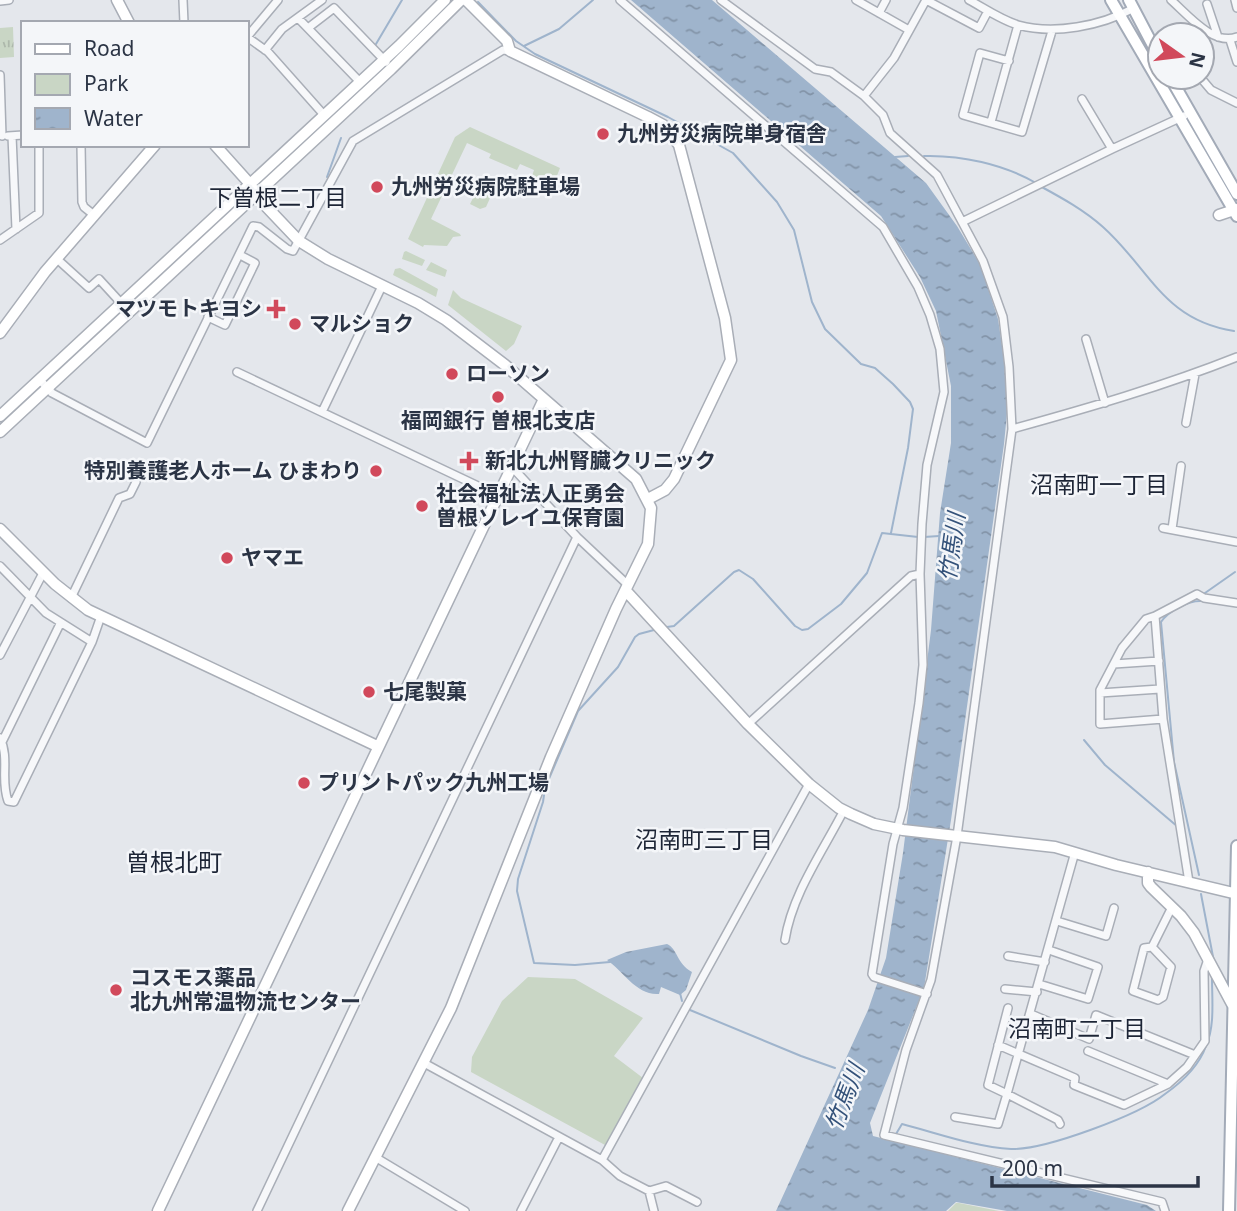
<svg xmlns="http://www.w3.org/2000/svg" width="1237" height="1211" font-family="'Noto Sans','Noto Sans JP',sans-serif">
	<style>
		.green { fill: #c9d6c5 }
		.park { fill: url(#park-tufts) }
		.water { fill: url(#water-ripples) }
		.lines { fill: none; stroke-linecap: round; stroke-linejoin: round }
		.stream { stroke: #9fb4cc; stroke-width: 2 }
		.street-casing { stroke: #a9aeb7; stroke-width: 10 }
		.secondary-casing { stroke: #a9aeb7; stroke-width: 13 }
		.primary-casing { stroke: #a3abb8; stroke-width: 14 }
		.street { stroke: #f7f8fa; stroke-width: 7 }
		.secondary { stroke: #fff; stroke-width: 10 }
		.primary { stroke: #fff; stroke-width: 10 }
		.poi-dot { fill: #d1495b; stroke: #f4f6f9; stroke-width: 2.5 }
		.labels { text-anchor: middle; stroke-width: 5; stroke-linejoin: round; paint-order: stroke }
		.poi-label { font-size: 21px; font-weight: bold; fill: #2b3445; stroke: #f4f6f9; text-anchor: start }
		.neighbourhood-label { font-size: 23px; fill: #1d2536; stroke: #f4f6f9 }
		.water-label { font-size: 23px; font-style: italic; fill: #34527a; stroke: #f4f6f9 }
		.quarter-label { font-size: 24px; fill: #1d2536; stroke: #f4f6f9 }
	</style>
	<defs>
		<pattern id="park-tufts" width="24" height="20" patternUnits="userSpaceOnUse" patternTransform="scale(1.75)"><rect width="24" height="20" fill="#c9d6c5"/><path d="M3 7l-1-3M5 7V3M7 7l1-3M15 17l-1-3M17 17v-4M19 17l1-3" fill="none" stroke="#adb8ab"/></pattern>
		<pattern id="water-ripples" width="26" height="14" patternUnits="userSpaceOnUse" patternTransform="scale(1.75)"><rect width="26" height="14" fill="#9fb4cc"/><path d="M2 4q2-2 4 0t4 0M15 11q2-2 4 0t4 0" fill="none" stroke="#8293a7"/></pattern>
	</defs>
	<rect width="100%" height="100%" fill="#e4e7ec"/>
	<path class="green" d="M470,127L560,168L553,186L532,176L534,170L520,164L517,170L489,158L491,154L467,143L431,219L460,234L461,236L453,237L447,246L424,245L423,247L408,239L455,137Z
		M482,180L495,187L486,207L480,209L470,204Z
		M406,251L425,260L422,266L402,259L404,252Z
		M431,262L447,270L445,277L426,270Z
		M400,268L438,289L436,297L393,275L395,269Z
		M453,290L461,298L522,326L514,344L506,351L448,305Z
		M528,977L575,979L643,1018L614,1056L643,1078L605,1145L471,1072L472,1057L502,1001Z"/>
	<path class="park" d="M13,27L14,57L0,58V28Z
		M956,1203H959L999,1211H948Z"/>
	<path class="water" d="M631,0H712L926,183L957,226L981,266L998,319L1004,358L1008,403L1004,444L951,820L924,988L870,1123L873,1136L1147,1205L1156,1211H1007L956,1202L946,1211H776L868,1010L886,958L903,853L931,630L940,513L951,443V386L936,311L920,277L881,216Z
		M667,944C678,949 676,963 692,972L686,990L680,995L661,987L659,994C637,996 623,971 607,960L626,952Z"/>
	<g class="lines">
		<path class="stream" d="M478,2L516,41L535,54L668,117L733,153L777,202L794,230L812,302L825,329L861,364L875,368L893,384L910,402L913,409L908,448L891,533
			M376,44L402,0
			M524,46L559,29L593,0
			M924,156C961,155 1003,164 1036,183
			M895,157L908,156
			M327,177L341,138
			M1040,186C1062,198 1084,210 1103,227C1150,269 1163,320 1234,331
			M924,537L939,536
			M1205,593L1235,572
			M667,627L674,626L734,572L739,570L753,579L795,626L802,630L808,629L841,604L867,573L882,533L918,537
			M1084,740L1105,765L1178,827
			M1199,875L1174,762L1161,622C1168,611 1189,600 1202,601
			M1201,894L1214,962
			M610,962L575,965L534,963L517,891L518,879L543,802L545,788L578,711L618,667L635,637L639,634L654,630
			M680,993L682,1001
			M690,1010L801,1056L835,1068
			M896,1134L902,1124C937,1133 975,1147 1011,1149C1045,1150 1139,1115 1165,1094C1182,1082 1199,1066 1206,1046C1215,1026 1212,1000 1212,978"/>
		<defs>
			<path id="street" d="M183,0L184,23
				M278,0L247,37L268,52L324,115
				M620,0L883,227L918,287L930,315L940,349L944,392L927,465L922,524L920,574L923,665L919,703L903,808L893,844L872,974L874,977L927,994
				M721,0L815,69L831,72L864,96L883,115L890,133L937,175L983,261L1003,317L1009,367L1012,429L957,836L931,980L906,1050L884,1135L1162,1202L1165,1211
				M856,0L909,30
				M926,0L979,28L988,11
				M969,0C984,8 1001,20 1018,25C1054,35 1101,26 1134,8
				M1171,0C1188,15 1213,46 1237,37
				M1235,0L1237,8
				M0,1L9,0
				M1207,4L1218,37
				M879,13L886,0
				M298,18L360,82
				M308,28L334,8L386,62
				M1230,40L1237,62
				M265,50L282,29L322,0
				M1009,61L980,53L963,115L1022,132L1052,31
				M0,75L2,136
				M1200,77L1211,90L1237,103
				M864,96L894,58L926,0
				M1082,99L1112,149
				M991,122L1018,25
				M8,136L23,135
				M12,136L16,229
				M81,145L82,202L84,207L94,215
				M962,222L1112,149L1184,116
				M0,240L39,213V145
				M56,258L89,288L99,279L121,303
				M208,317L225,325L255,263L240,255
				M1086,339L1105,403
				M237,372L497,495
				M39,379L52,393L147,443L253,226L259,227L287,249L293,251L353,141L503,50L510,51
				M322,412L382,286
				M1186,423L1195,374
				M1012,429C1088,408 1164,386 1237,357
				M511,466L577,537L628,585
				M1163,528L1237,542
				M1172,529L1181,466
				M0,566L46,613L92,642
				M71,598L119,498L130,494L136,482
				M1155,616L1146,619L1122,648L1100,690V724L1163,719
				M0,655L43,573
				M1114,664L1159,661
				M1100,693L1160,689
				M748,724L911,576L920,574
				M0,738C10,759 0,779 8,801L14,802L92,642L101,616
				M2,742L60,624
				M1189,882L1163,719L1155,616L1197,594L1204,598L1237,603
				M1057,921L1106,936L1114,908
				M785,940C792,894 823,851 844,810
				M1152,947L1171,967L1163,997L1158,1000L1133,991L1144,948L1152,947L1172,907
				M1008,956L1045,962
				M1039,984L1088,999L1098,967L1049,950
				M1005,989L1037,992
				M1008,1008L988,1085L1007,1094L1075,852
				M1031,1014L1089,1039L1096,1015L1195,1055
				M998,1045L1075,1078L1074,1085L1124,1105L1168,1084L1187,1067L1205,1041L1204,971L1208,959
				M1088,1051L1168,1084
				M424,1063L602,1160L620,1176L649,1191L654,1211
				M955,1117L998,1124L1007,1094L1058,1120L1060,1124
				M375,1157L465,1211
				M602,1160L809,784
				M649,1191L666,1186L697,1202
				M257,1211L577,537
				M521,1211L559,1137"/>
			<path id="secondary" d="M117,0L129,23
				M466,0L507,41L510,51L648,117L663,125L679,145L725,318L731,360L674,479L665,490L648,499
				M215,145L250,184L261,201L299,241L328,259L418,303L446,320L505,365L636,479L651,508L648,544L616,609L551,757L451,1008L348,1211
				M1219,215L1237,209
				M0,333L45,272L155,145
				M0,416L399,46L445,0
				M0,432L391,69L461,0
				M0,529L55,584L88,610L377,746
				M626,591L748,724L809,784L839,808L851,814L874,824L903,830L1055,847L1116,865L1237,894
				M1148,872V883L1151,887L1181,916L1194,933L1232,1004
				M158,1211L544,399"/>
			<path id="primary" d="M1111,0L1237,216
				M1129,0L1160,59
				M1170,77L1237,194
				M1229,1211L1237,846"/>
		</defs>
		<use href="#street" class="street-casing"/>
		<use href="#secondary" class="secondary-casing"/>
		<use href="#primary" class="primary-casing"/>
		<use href="#street" class="street"/>
		<use href="#secondary" class="secondary"/>
		<use href="#primary" class="primary"/>
	</g>
	<g class="poi-dot">
		<circle cx="603" cy="134" r="7"/>
		<circle cx="377" cy="187" r="7"/>
		<path d="M272.5 298.5h7v7h7v7h-7v7h-7v-7h-7v-7h7z"/>
		<circle cx="295" cy="324" r="7"/>
		<circle cx="452" cy="374" r="7"/>
		<circle cx="498" cy="397" r="7"/>
		<path d="M465.5 450.5h7v7h7v7h-7v7h-7v-7h-7v-7h7z"/>
		<circle cx="376" cy="471" r="7"/>
		<circle cx="422" cy="506" r="7"/>
		<circle cx="227" cy="558" r="7"/>
		<circle cx="369" cy="692" r="7"/>
		<circle cx="304" cy="783" r="7"/>
		<circle cx="116" cy="990" r="7"/>
	</g>
	<g class="labels">
		<g class="poi-label">
			<text x="617" y="141">九州労災病院単身宿舎</text>
			<text x="391" y="194">九州労災病院駐車場</text>
			<text x="262" y="316" text-anchor="end">マツモトキヨシ</text>
			<text x="309" y="331">マルショク</text>
			<text x="466" y="381">ローソン</text>
			<text x="498" y="428" text-anchor="middle">福岡銀行 曽根北支店</text>
			<text x="485" y="468">新北九州腎臓クリニック</text>
			<text x="362" y="478" text-anchor="end">特別養護老人ホーム ひまわり</text>
			<text x="436" y="501">社会福祉法人正勇会<tspan x="436" dy="24">曽根ソレイユ保育園</tspan></text>
			<text x="241" y="565">ヤマエ</text>
			<text x="383" y="699">七尾製菓</text>
			<text x="318" y="790">プリントパック九州工場</text>
			<text x="130" y="985">コスモス薬品<tspan x="130" dy="24">北九州常温物流センター</tspan></text>
		</g>
		<g class="neighbourhood-label">
			<text x="278" y="206">下曽根二丁目</text>
			<text x="1099" y="493">沼南町一丁目</text>
			<text x="704" y="848">沼南町三丁目</text>
			<text x="1077" y="1037">沼南町二丁目</text>
		</g>
		<g class="water-label">
			<text transform="translate(952 547) rotate(-82)" y="8">竹馬川</text>
			<text transform="translate(845 1097) rotate(-69)" y="8">竹馬川</text>
		</g>
		<g class="quarter-label">
			<text x="174" y="871">曽根北町</text>
		</g>
	</g>
	<rect x="21" y="21" width="228" height="126" fill="#f4f6f9" stroke="#a4a8b1" stroke-width="2"/>
	<rect x="35" y="44" width="35" height="10" fill="#ffffff" stroke="#a4a8b1" stroke-width="2"/>
	<text x="84" y="56" font-size="21" fill="#2b3445">Road</text>
	<rect x="35" y="74" width="35" height="21" fill="#c9d6c5" stroke="#a4a8b1" stroke-width="2"/>
	<text x="84" y="91" font-size="21" fill="#2b3445">Park</text>
	<rect x="35" y="108" width="35" height="21" fill="url(#water-ripples)" stroke="#a4a8b1" stroke-width="2"/>
	<text x="84" y="126" font-size="21" fill="#2b3445">Water</text>
	<g transform="translate(1181 56) rotate(104)"><circle r="33" fill="#f4f6f9" stroke="#a4a8b1" stroke-width="2"/>
	<path d="M0-5L12 26L0 18L-12 26Z" fill="#d1495b"/>
	<text y="-10" font-size="19" font-weight="bold" text-anchor="middle" fill="#2b3445">N</text>
	</g>
	<path d="M992 1176v10h206v-10" fill="none" stroke="#2b3445" stroke-width="3.5"/>
	<text x="1002" y="1176" font-size="21" fill="#2b3445" stroke="#f4f6f9" stroke-width="5" paint-order="stroke">200 m</text>
</svg>
